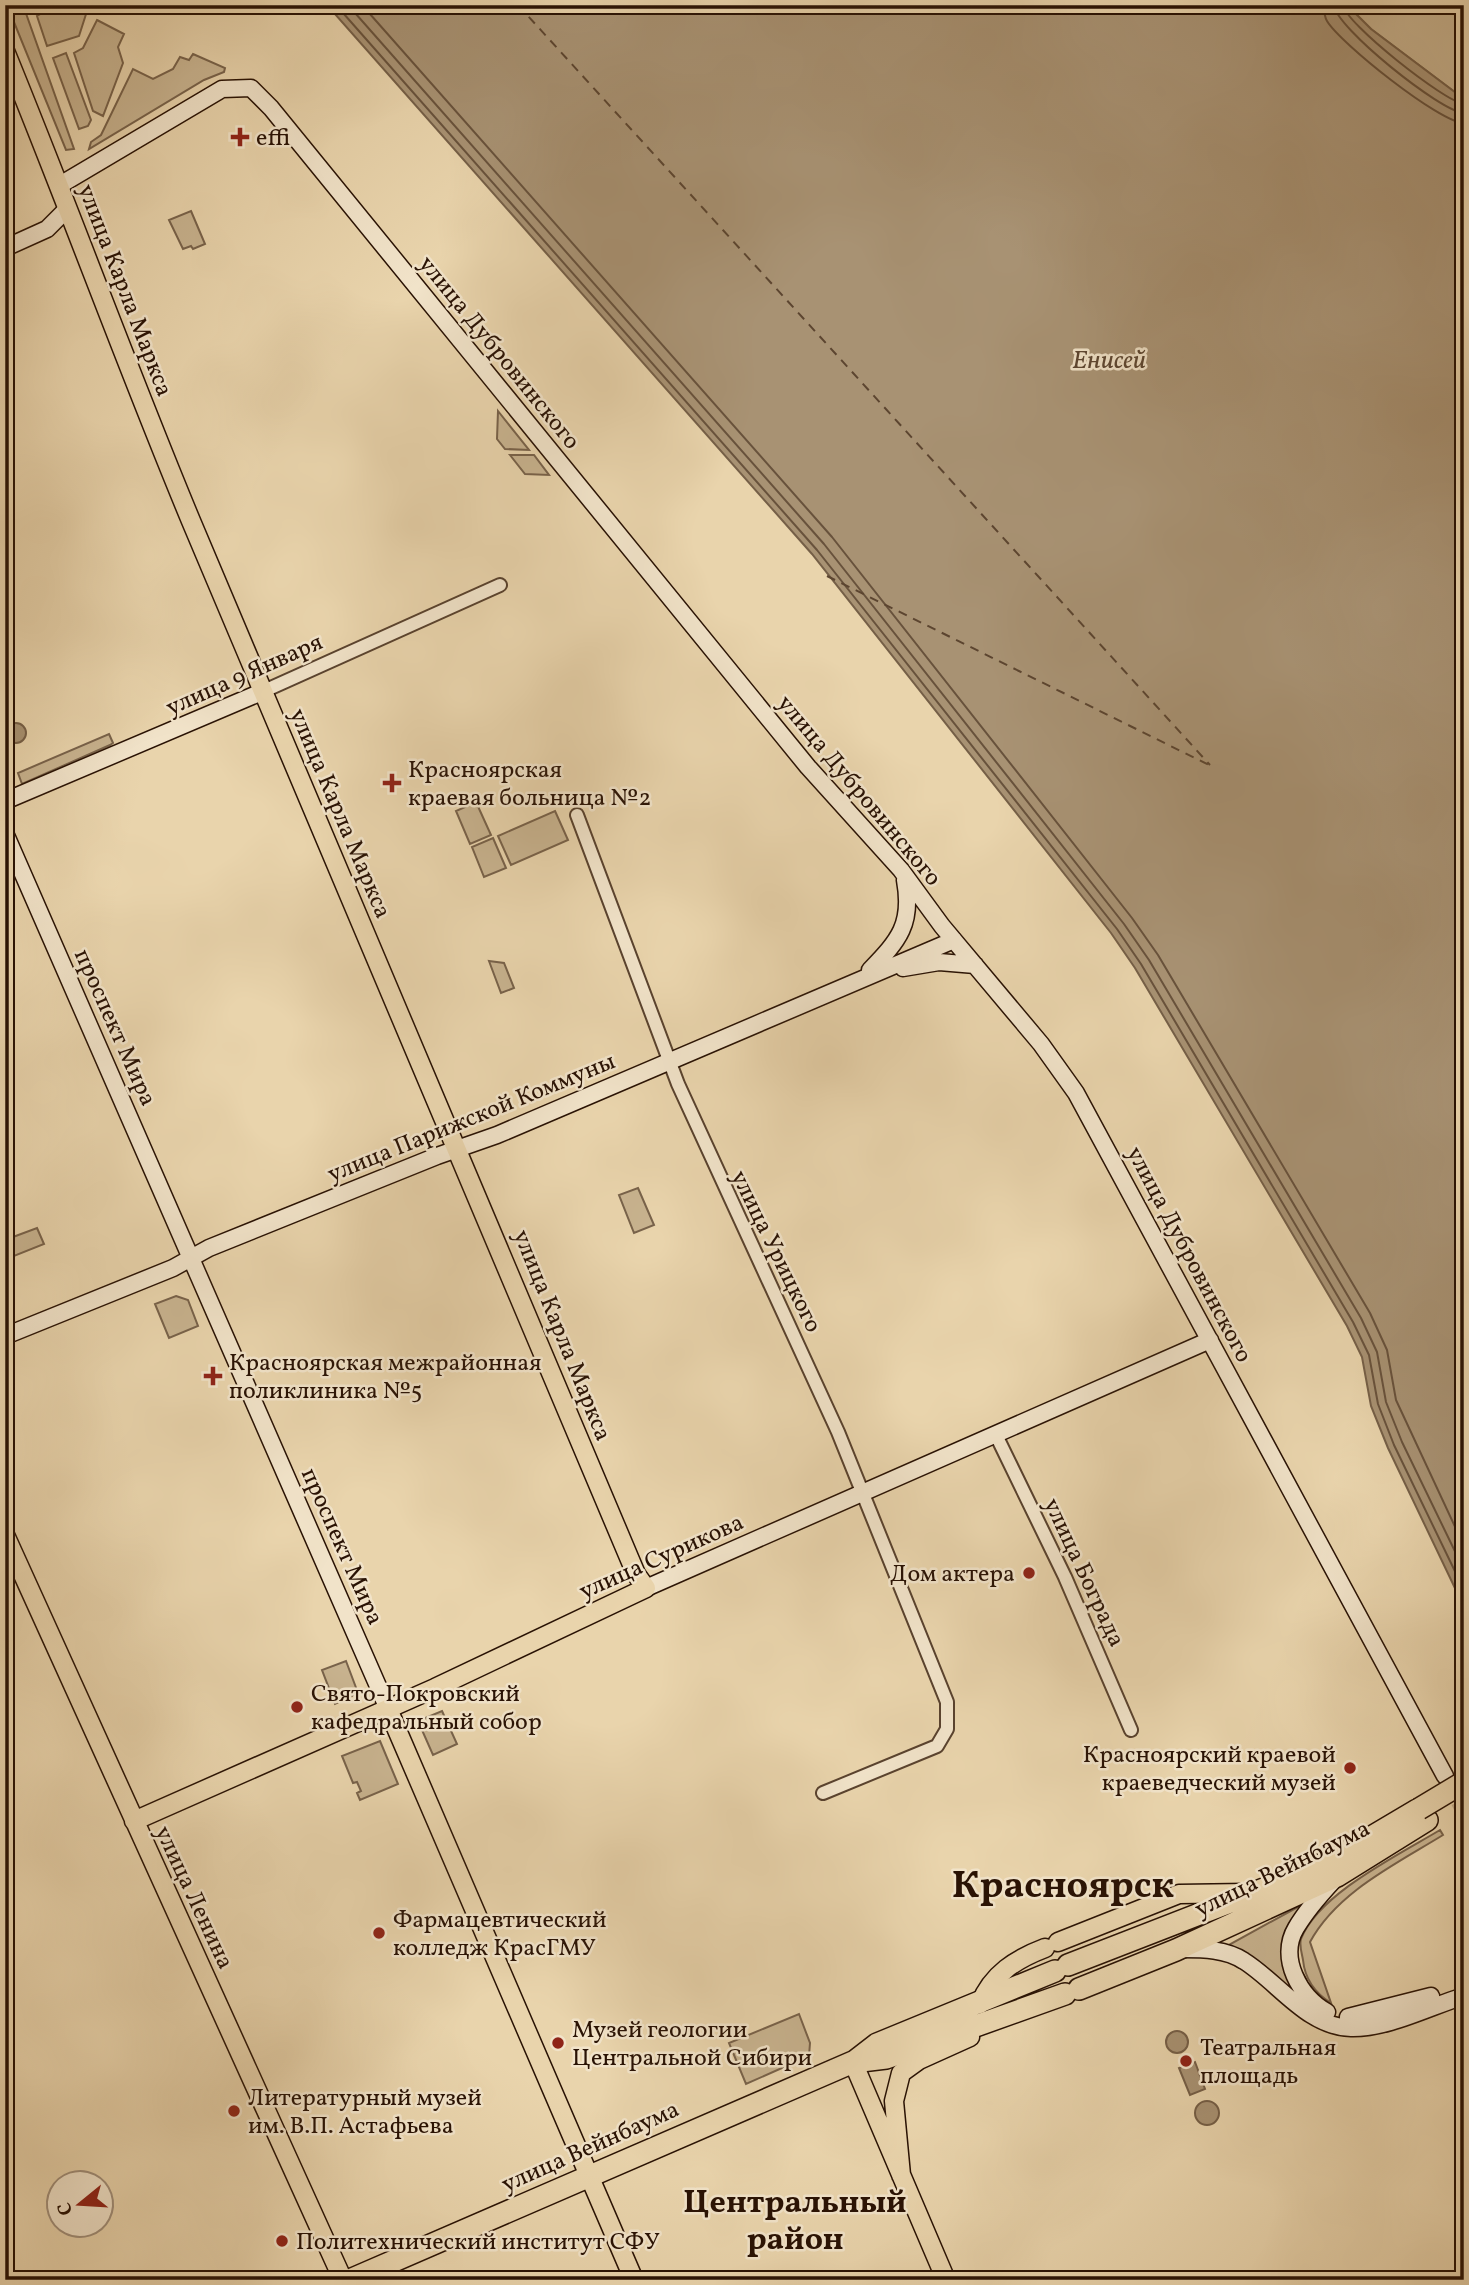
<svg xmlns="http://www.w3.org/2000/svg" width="1469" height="2285" font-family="Vollkorn,serif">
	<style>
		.green { fill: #c8b38f; stroke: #78624a; stroke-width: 2 }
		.water { fill: #a89273; stroke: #755f47; stroke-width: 2 }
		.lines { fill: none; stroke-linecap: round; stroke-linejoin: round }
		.shore { stroke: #68523c; stroke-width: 2 }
		.ferry { stroke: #5c4530; stroke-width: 2; stroke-dasharray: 9 7; stroke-linecap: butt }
		.secondary-tunnel { stroke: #c3ad8a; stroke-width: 16; stroke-dasharray: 16 8; stroke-linecap: butt }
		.street-casing { stroke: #59422e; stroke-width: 16 }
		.secondary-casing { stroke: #291204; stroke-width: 19 }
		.primary-casing { stroke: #291204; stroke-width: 21 }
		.highway-casing { stroke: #291204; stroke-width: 24 }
		.street { stroke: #f1e3c9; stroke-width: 12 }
		.secondary { stroke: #f1e3c9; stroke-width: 16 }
		.primary { stroke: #e9d4ac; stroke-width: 18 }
		.highway { stroke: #e9d4ac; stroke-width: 21 }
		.highway-bridge-casing { stroke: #291204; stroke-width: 24; stroke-linecap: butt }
		.highway-bridge { stroke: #e9d4ac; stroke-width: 21 }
		.poi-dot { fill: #8f2418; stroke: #f1e3c9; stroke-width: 2.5 }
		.labels { text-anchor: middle; stroke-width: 5; stroke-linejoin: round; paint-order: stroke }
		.poi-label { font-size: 24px; fill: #291204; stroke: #f1e3c9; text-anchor: start }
		.street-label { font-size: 24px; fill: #291204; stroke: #f1e3c9 }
		.water-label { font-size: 26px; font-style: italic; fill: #5c4530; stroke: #f1e3c9 }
		.district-label { font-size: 32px; font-weight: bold; fill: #291204; stroke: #f1e3c9 }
		.town-label { font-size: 38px; font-weight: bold; fill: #291204; stroke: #f1e3c9 }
	</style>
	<rect width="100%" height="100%" fill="#e9d4ac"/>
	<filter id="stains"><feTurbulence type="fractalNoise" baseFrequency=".00286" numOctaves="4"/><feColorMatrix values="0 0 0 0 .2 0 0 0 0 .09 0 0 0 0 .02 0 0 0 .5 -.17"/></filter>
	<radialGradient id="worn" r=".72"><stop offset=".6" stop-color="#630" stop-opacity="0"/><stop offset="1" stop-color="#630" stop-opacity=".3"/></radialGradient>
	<path class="green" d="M7,5H23L74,149L66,150Z
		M56,5H75L87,11L79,36L47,46L37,16Z
		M1347,5H1464V99L1371,29Z
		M97,20L124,34L118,47L123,63L103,116L93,111L74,53L83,48Z
		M66,53L91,120L88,126L79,129L53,58Z
		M193,54L225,68L224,72L204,80L89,149L91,142L101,135L133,69L153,79L173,69L180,57L189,60Z
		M191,211L205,244L193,249L191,246L183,249L169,220Z
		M498,411L529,450L505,449L497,439Z
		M510,455H534L549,475L525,474Z
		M109,734L113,743L110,745L22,784L18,773Z
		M476,802L491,835L470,844L456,811Z
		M555,811L568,840L511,865L498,836Z
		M493,838L506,868L484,877L472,847Z
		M489,961L504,963L514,988L501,993Z
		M638,1188L654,1225L634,1233L619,1195Z
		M37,1228L44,1244L9,1258L5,1240Z
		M176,1296L188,1300L198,1326L169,1338L155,1304Z
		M346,1661L358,1693L335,1704L322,1670Z
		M442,1711L457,1744L433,1755L418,1721Z
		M380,1741L398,1784L360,1800L357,1793L361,1791L357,1782L353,1783L342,1756Z
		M1440,1830L1443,1835C1396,1864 1337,1892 1310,1942L1331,2003C1315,1993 1305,1980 1303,1960C1302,1954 1299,1945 1301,1939C1318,1894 1400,1854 1440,1830Z
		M1307,1902L1295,1921L1293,1987H1288L1225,1947Z
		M799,2014L810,2043L809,2056L746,2084L729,2043Z"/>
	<path class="water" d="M327,5H1347L1371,29L1464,99V1607L1388,1448L1371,1406L1362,1357L1347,1326L1135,968L1111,933L812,554Z
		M6 733a10 10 0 1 1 20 0a10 10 0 1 1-20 0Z
		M1166 2042a11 11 0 1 1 22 0a11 11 0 1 1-22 0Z
		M1195,2062L1205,2089L1190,2095L1179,2068Z
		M1195 2113a12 12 0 1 1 24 0a12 12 0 1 1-24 0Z"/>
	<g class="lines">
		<path class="shore" d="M336,5L817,550L1117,929L1141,964L1353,1322L1369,1355L1378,1404L1394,1445L1464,1590
			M348,5L824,544L1124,924L1149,960L1361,1318L1377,1352L1386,1402L1402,1442L1464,1570
			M362,5L832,537L1132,918L1158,955L1370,1313L1387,1350L1396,1400L1464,1546
			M1324,5C1324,11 1324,16 1327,21C1340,43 1440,123 1464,123
			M1334,5C1335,27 1441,112 1464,113
			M1343,5C1345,23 1445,102 1464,104"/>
		<path class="ferry" d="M518,5L1210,765
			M827,576L1209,765"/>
		<path class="secondary-tunnel" d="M1448,1780L1464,1812"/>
		<defs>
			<path id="street" d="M264,691L500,585
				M577,815L678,1084L838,1432L947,1702V1729L937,1746L823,1793
				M996,1435L1065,1577L1131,1730"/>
			<path id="secondary" d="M60,185L222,89L251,88L271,108L808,767L901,870L942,926L1041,1044L1076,1093L1445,1776
				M5,248L47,229L66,210
				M5,801L264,691
				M5,833L388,1709
				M903,968L939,962L975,965
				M870,970C899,940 913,924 905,880
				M5,1336L173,1268L209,1248L437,1156L497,1135L954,940
				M646,1588L1210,1340
				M1182,1949C1203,1949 1226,1949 1244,1961C1278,1982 1307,2027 1351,2028C1387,2029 1429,2007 1464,1996
				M1327,2012C1300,1997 1278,1958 1296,1928C1306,1911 1320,1895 1333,1881
				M1348,2017L1431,1996"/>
			<path id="primary" d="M5,51C69,207 126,365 191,521C339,872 489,1222 636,1574L646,1588L435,1688L134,1821
				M5,1535L343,2280
				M388,1709L634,2280
				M1058,1942L1179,1894L1247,1893
				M980,2004C992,1974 1016,1959 1045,1948
				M853,2062L946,2280
				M901,2175L894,2101L901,2073L919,2060L970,2037"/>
			<path id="highway" d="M1068,1965L1287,1880L1336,1858L1417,1810
				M1079,1989L1176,1950L1337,1876L1427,1820
				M855,2061L877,2044L1055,1971
				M350,2280L853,2062L886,2058L1065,1994"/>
		</defs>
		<use href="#street" class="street-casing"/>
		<use href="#secondary" class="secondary-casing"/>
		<use href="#primary" class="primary-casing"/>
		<use href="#highway" class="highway-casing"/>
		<use href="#street" class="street"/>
		<use href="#secondary" class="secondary"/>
		<use href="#primary" class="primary"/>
		<use href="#highway" class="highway"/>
		<defs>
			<path id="highway-bridge" d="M1419,1809L1464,1782"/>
		</defs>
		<use href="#highway-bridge" class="highway-bridge-casing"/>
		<use href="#highway-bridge" class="highway-bridge"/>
	</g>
	<g class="poi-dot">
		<path d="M236.5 126.5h7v7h7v7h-7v7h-7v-7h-7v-7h7z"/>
		<path d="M388.5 772.5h7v7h7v7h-7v7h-7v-7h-7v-7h7z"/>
		<path d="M209.5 1365.5h7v7h7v7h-7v7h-7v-7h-7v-7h7z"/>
		<circle cx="1029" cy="1573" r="7"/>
		<circle cx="297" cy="1707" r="7"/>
		<circle cx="1350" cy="1768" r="7"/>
		<circle cx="379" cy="1933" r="7"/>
		<circle cx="558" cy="2043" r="7"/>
		<circle cx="1186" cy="2061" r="7"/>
		<circle cx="234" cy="2111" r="7"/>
		<circle cx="282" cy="2241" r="7"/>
	</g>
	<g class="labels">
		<g class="poi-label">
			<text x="256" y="145">effi</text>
			<text x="408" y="777">Красноярская<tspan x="408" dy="28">краевая больница №2</tspan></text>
			<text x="229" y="1370">Красноярская межрайонная<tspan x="229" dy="28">поликлиника №5</tspan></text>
			<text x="1015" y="1581" text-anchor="end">Дом актера</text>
			<text x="311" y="1701">Свято-Покровский<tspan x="311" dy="28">кафедральный собор</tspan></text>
			<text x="1336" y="1762" text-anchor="end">Красноярский краевой<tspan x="1336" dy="28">краеведческий музей</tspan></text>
			<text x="393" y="1927">Фармацевтический<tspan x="393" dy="28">колледж КрасГМУ</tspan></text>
			<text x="572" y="2037">Музей геологии<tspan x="572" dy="28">Центральной Сибири</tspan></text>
			<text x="1200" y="2055">Театральная<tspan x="1200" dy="28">площадь</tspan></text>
			<text x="248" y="2105">Литературный музей<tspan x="248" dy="28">им. В.П. Астафьева</tspan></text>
			<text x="296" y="2249">Политехнический институт СФУ</text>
		</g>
		<g class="street-label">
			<text transform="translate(126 290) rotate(69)" y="8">улица Карла Маркса</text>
			<text transform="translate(500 352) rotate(51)" y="8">улица Дубровинского</text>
			<text transform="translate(244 674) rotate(-24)" y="8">улица 9 Января</text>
			<text transform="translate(860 790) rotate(50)" y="8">улица Дубровинского</text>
			<text transform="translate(341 813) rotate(67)" y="8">улица Карла Маркса</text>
			<text transform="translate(116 1027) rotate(66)" y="8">проспект Мира</text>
			<text transform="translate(471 1117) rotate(-22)" y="8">улица Парижской Коммуны</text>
			<text transform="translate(777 1251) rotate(64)" y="8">улица Урицкого</text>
			<text transform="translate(1190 1254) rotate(62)" y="8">улица Дубровинского</text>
			<text transform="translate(563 1335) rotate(68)" y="8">улица Карла Маркса</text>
			<text transform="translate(343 1546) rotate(66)" y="8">проспект Мира</text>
			<text transform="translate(661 1556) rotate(-24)" y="8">улица Сурикова</text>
			<text transform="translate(1085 1572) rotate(65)" y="8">улица Бограда</text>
			<text transform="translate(1282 1868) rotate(-26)" y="8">улица Вейнбаума</text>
			<text transform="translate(195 1897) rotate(65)" y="8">улица Ленина</text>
			<text transform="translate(590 2146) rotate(-24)" y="8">улица Вейнбаума</text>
		</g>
		<g class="water-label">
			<text x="1109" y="368">Енисей</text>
		</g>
		<g class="district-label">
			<text x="795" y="2212">Центральный<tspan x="795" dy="37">район</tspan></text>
		</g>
		<g class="town-label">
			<text x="1063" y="1897">Красноярск</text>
		</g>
	</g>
	<rect width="1469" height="2285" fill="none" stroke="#e9d4ac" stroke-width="28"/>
	<rect x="7" y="7" width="1455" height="2271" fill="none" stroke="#291204" stroke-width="3.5"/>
	<rect x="14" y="14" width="1441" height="2257" fill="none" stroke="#291204" stroke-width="2"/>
	<g transform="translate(80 2204) rotate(252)"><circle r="33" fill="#f1e3c9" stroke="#a18f7a" stroke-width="2"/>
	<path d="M0-5L12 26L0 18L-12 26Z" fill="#8f2418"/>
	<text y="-10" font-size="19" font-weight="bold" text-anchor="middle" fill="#291204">С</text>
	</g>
	<rect width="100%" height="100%" filter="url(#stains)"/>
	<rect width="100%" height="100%" fill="url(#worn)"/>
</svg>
